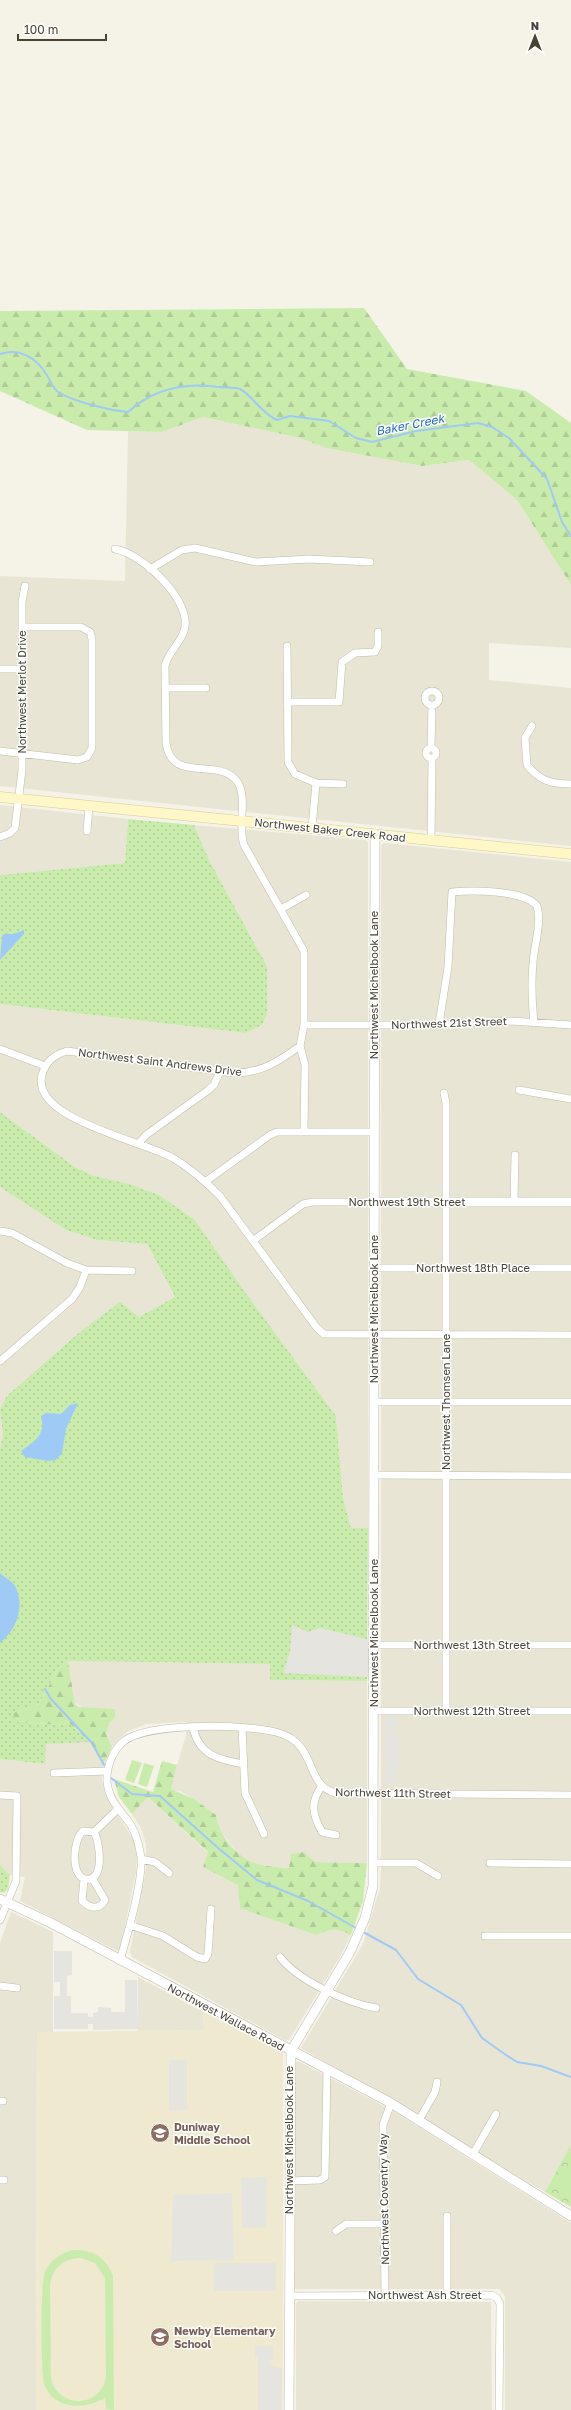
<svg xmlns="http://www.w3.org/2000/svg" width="571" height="2410" font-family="'Golos Text',sans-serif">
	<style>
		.residential { fill: #e9e5d5 }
		.education { fill: #efe9d0 }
		.grass { fill: url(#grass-dots) }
		.forest { fill: url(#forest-firs) }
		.park { fill: url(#park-crowns) }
		.pitch { fill: #c9ecad; fill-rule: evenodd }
		.parking { fill: #e6e4df }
		.water { fill: #9fcaf6 }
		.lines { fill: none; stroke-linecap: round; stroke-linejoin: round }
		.stream { stroke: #9fcaf6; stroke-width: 2 }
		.minor-casing { stroke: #c1bba9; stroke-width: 8 }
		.tertiary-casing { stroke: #c1bba9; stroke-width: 10 }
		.secondary-casing { stroke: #d8cd93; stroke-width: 11 }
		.minor { stroke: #fff; stroke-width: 7 }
		.tertiary { stroke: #fff; stroke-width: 9 }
		.secondary { stroke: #fff7c7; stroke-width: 10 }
		.labels { text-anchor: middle; stroke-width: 3; stroke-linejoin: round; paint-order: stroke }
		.street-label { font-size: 11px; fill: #484335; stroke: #fff }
		.education-label { font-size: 11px; font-weight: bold; fill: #785e54; stroke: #fff; text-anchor: start }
		.water-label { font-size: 12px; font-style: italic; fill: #266ebd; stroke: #fff }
	</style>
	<defs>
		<pattern id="grass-dots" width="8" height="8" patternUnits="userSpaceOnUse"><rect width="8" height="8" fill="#c9ecad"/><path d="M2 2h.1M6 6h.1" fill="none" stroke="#aecc95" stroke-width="1.8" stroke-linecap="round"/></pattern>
		<pattern id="forest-firs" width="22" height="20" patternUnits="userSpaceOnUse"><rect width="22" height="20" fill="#c9ecad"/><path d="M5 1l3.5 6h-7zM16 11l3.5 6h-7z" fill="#aecc95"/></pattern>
		<pattern id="park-crowns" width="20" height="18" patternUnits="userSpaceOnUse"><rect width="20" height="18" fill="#c9ecad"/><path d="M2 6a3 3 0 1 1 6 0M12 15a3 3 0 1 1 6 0" fill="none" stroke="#aecc95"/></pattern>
	</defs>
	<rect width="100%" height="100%" fill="#f5f2e7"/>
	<path class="residential" d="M203,417L300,438L326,448L422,466L469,460L517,500L571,585V648L489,643V680L571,688V846L0,786V576L125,581L128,431L162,432Z
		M0,805L128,819L125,863L0,875Z
		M194,825L365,840L368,843V1528H351L343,1498L336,1416L242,1288L159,1195L130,1184L94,1176L75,1167L0,1112V1004L246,1033L262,1025L267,966L210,862Z
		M385,843L571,862V2144L545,2192L301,2048L363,1944L380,1888L381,1869V845Z
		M0,1187L66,1230L97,1240L147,1244L175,1298L139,1317L0,1410L3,1435L0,1448Z
		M68,1661L271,1664L270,1680L367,1681V1863L315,1862L291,1854L289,1868L258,1865L239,1855L218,1828L216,1815L194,1799L182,1792L170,1789L186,1735V1722L147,1724L128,1731L112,1747L106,1734L110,1722L75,1703Z
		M54,1742H90L103,1765L102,1781L106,1795L134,1841L137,1855L136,1872L120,1950L117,1951L20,1901L25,1877L10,1875L0,1865V1759L45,1764L46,1744Z
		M149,1798L208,1853L203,1867L227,1877L315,1935L331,1928L343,1930L351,1935L339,1958L289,2040L286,2041L132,1957L130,1952L146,1870V1844L141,1828L132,1814L146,1799Z
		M11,1912L53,1932V2032H37L36,2410H0V1943Z
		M138,1977L203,2012V2030L138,2031Z
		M298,2061L395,2112L571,2223V2410H505V2296L499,2289H296L294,2287L295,2063Z
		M298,2301L491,2302L492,2410H296V2304Z"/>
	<path class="education" d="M203,2012L283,2052V2410H36L37,2032L203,2030Z"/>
	<path class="grass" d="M128,819L194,825L210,862L267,966V1014L262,1025L246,1033L0,1004V875L125,863Z
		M0,1112L75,1167L94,1176L130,1184L159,1195L195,1220L242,1288L336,1416L343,1498L351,1528H368L367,1681L270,1680V1664L68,1661L58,1669L39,1704L14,1712V1721L58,1725L69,1723L90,1742L46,1744L45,1764L0,1759V1448L3,1435L0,1410L7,1396L80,1332L120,1302L139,1317L175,1297L147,1244L97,1240L66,1230L0,1187Z
		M0,1865L10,1875L8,1889L4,1893L0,1892Z"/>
	<path class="forest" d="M364,308L407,369L526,391L571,423V585L517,500L469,460L422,466L326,448L300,438L203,417L162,432L87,430L0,391V311Z
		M68,1661L75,1704L79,1707L115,1709V1717L110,1722L106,1734L112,1747L103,1765L90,1742L69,1723L58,1725L14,1721L13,1712L39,1704L58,1669Z
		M162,1761L177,1765L171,1789L194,1799L216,1815C219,1836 237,1858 258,1864C267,1867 279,1867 289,1868L291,1854L304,1852L315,1862L367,1863L363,1901L351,1935C337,1927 330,1929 316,1935L240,1908L238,1885L203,1867L208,1852L149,1798L146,1799L132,1814L119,1797L114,1779L153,1792Z"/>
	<path class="park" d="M571,2144V2207L545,2192Z"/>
	<path class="pitch" d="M132,1760L142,1763L134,1783L125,1780Z
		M144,1763L154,1766L147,1787L138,1784Z
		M564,2178L571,2182V2194L559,2186Z
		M73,2250C92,2249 107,2258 113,2276L114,2410L106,2409L105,2398C84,2410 54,2410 44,2384C41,2369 40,2285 45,2272C50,2260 61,2253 73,2250ZM81,2258L95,2263L105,2278L106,2376C102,2408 58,2410 51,2378L50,2285C52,2268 64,2258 81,2258Z"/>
	<path class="parking" d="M292,1625L308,1632L320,1628L371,1640L368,1677L283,1673L290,1652Z
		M389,1716H395V1734L399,1739V1770H395L396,1785H386L385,1724Z
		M54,1951H72V1975L67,1976V1996H71V2013H88V2017H93V2013L98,2012V2007L111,2008V2012H125V1980H137L138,2029L93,2030V2024H88V2029H54V1996H60V1982H54Z
		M169,2060H187V2110L169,2111Z
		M267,2177L266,2227L242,2228L241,2178Z
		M232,2193L234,2260L171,2261L173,2195Z
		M214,2263H276V2291H214Z
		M255,2346H273L274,2359L268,2360L274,2367L282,2368L281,2410H258V2357L255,2356Z"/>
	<path class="water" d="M24,930V934L0,960L2,936L4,934H14Z
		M78,1403L66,1429L62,1453L56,1460L48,1461L25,1457L21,1451C35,1441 46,1435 41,1416L46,1413L61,1414L70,1405Z
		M0,1573C5,1578 13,1581 16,1588C25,1608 16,1630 0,1643Z"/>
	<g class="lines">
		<path class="stream" d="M0,354C19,348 36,357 46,374C50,379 53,389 58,392C75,402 108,410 128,412C153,389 185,382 219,387C225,388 234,387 240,389C251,394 262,414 277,420L290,416L329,421L356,438L372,442L416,431L478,423L492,427L509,438L547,479L562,522L571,536
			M45,1689L51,1699L92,1743L104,1765
			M111,1778L132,1794L160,1796L217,1847L257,1880L308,1901L356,1928
			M365,1933L396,1950L418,1979L461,2005L482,2038L506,2055L517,2062L541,2066L571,2077"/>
		<defs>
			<path id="minor" d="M115,549C141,553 194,601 184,631C180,644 168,652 165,666L166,743C172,784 216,757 236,780C249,795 237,826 244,845L304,951V1025L300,1046L305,1065L304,1132
				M150,569L182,550L195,548L256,562L309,559L370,562
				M287,646L288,762L295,774L316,783L312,828
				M0,669H22
				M165,688H206
				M425 698a7 7 0 1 1 14 0a7 7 0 1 1-14 0Z
				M287,702H339L342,662L355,653L375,652L378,646V632
				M532,726L525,738L527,765C540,781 551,784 571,784
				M431,748L432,705
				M426 753a5 5 0 1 1 10 0a5 5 0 1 1-10 0Z
				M0,751L78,760L87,757L92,748V639L90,632L81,627H22
				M316,783L343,784
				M87,831L89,806
				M0,837L10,833L15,828L22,770V602L25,586
				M431,840L432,758
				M281,909L306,895
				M439,1024L448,967L452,892C472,890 525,890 537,906C542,924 534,945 533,963C531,983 532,1003 534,1023
				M304,1025H425L511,1021L571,1025
				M300,1046C279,1061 262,1073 235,1073L67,1051C54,1055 46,1061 42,1075C30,1119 144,1141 173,1158C190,1168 206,1182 220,1196L317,1328L324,1334L571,1335
				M0,1049L45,1066
				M519,1090L571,1099
				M444,1093L446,1103V1711
				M139,1143L146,1135L207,1091L214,1085L220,1071
				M205,1182L270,1135L277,1132H374
				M514,1202L515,1155
				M0,1231L12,1233L67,1263L86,1270L132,1271
				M254,1240L303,1204L313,1202H374
				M374,1268H571
				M0,1361L72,1299L80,1287L86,1270
				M374,1402H571
				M375,1475L571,1476
				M374,1645H571
				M373,1711H571
				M193,1727C198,1755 219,1760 244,1764
				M242,1728L245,1793L264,1834
				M54,1773L108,1771
				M322,1786C310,1802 312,1814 322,1832L336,1835
				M0,1795L17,1796L16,1881L0,1920
				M83,1831L94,1832C100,1842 105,1882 86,1879C70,1877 73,1839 83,1831Z
				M94,1832L118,1809
				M141,1859L155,1862L169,1873
				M373,1863H416L438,1876
				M490,1863L571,1864
				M84,1879L82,1901C90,1908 99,1911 105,1900L92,1878
				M130,1925L163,1936L197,1957L205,1959L208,1954L211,1909
				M485,1936H571
				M280,1957C297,1980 347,2003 376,2008
				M120,1961C127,1935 143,1883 141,1857C139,1845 136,1831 128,1821C118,1808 109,1799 107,1782C106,1767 113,1750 124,1741C149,1722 249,1724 279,1733C318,1744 304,1786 336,1793L571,1795
				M0,1986L17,1988
				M0,2101H3
				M419,2120L435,2092L437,2082
				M473,2154L496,2114
				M0,2180H4
				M289,2181L320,2180L325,2177L327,2070
				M447,2216V2296
				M336,2231L346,2224H384
				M385,2295L383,2125L391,2103
				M289,2296L491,2295L497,2298L500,2304L499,2410"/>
			<path id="tertiary" d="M374,1202H571
				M0,1899L51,1923L391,2103L571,2216
				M289,2410L291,2051L350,1952L365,1918L373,1886L375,834"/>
			<path id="secondary" d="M0,797L571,854"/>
		</defs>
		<use href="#minor" class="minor-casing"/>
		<use href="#tertiary" class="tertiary-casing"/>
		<use href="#secondary" class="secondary-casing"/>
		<use href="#minor" class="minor"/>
		<use href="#tertiary" class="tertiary"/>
		<use href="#secondary" class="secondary"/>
	</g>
	<defs>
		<symbol id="school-disc" viewBox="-11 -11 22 22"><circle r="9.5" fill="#8d6e63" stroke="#fff"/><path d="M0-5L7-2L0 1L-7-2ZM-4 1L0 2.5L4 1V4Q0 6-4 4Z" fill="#fff"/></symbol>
	</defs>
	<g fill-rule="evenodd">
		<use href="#school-disc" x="149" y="2122" width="22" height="22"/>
		<use href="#school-disc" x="149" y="2326" width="22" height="22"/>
	</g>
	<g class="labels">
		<g class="street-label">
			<text transform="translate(22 692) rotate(-90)" y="4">Northwest Merlot Drive</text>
			<text transform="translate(330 830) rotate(6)" y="4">Northwest Baker Creek Road</text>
			<text transform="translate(374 985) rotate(-90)" y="4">Northwest Michelbook Lane</text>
			<text transform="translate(449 1023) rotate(-2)" y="4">Northwest 21st Street</text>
			<text transform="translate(160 1062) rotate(7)" y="4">Northwest Saint Andrews Drive</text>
			<text x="407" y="1206">Northwest 19th Street</text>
			<text x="473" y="1272">Northwest 18th Place</text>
			<text transform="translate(374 1309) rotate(-90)" y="4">Northwest Michelbook Lane</text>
			<text transform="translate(446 1402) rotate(-90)" y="4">Northwest Thomsen Lane</text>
			<text transform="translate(374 1633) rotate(-90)" y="4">Northwest Michelbook Lane</text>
			<text x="472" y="1649">Northwest 13th Street</text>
			<text x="472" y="1715">Northwest 12th Street</text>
			<text transform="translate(393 1793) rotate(1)" y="4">Northwest 11th Street</text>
			<text transform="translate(226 2017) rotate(28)" y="4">Northwest Wallace Road</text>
			<text transform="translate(289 2140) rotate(-90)" y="4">Northwest Michelbook Lane</text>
			<text transform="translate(384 2199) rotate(-91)" y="4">Northwest Coventry Way</text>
			<text x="425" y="2299">Northwest Ash Street</text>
		</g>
		<g class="education-label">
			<text x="174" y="2131">Duniway<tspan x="174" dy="13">Middle School</tspan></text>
			<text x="174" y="2335">Newby Elementary<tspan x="174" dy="13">School</tspan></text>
		</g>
		<g class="water-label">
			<text transform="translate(410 425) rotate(-11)" y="4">Baker Creek</text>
		</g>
	</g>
	<g transform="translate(535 36)" stroke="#ffffff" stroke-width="3" paint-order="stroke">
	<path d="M0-3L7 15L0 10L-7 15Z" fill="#484335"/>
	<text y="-6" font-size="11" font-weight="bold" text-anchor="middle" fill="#484335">N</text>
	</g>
	<path d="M18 34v6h88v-6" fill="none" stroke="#484335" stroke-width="2"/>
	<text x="24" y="34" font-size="12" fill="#484335" stroke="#ffffff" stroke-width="3" paint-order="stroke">100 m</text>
</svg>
